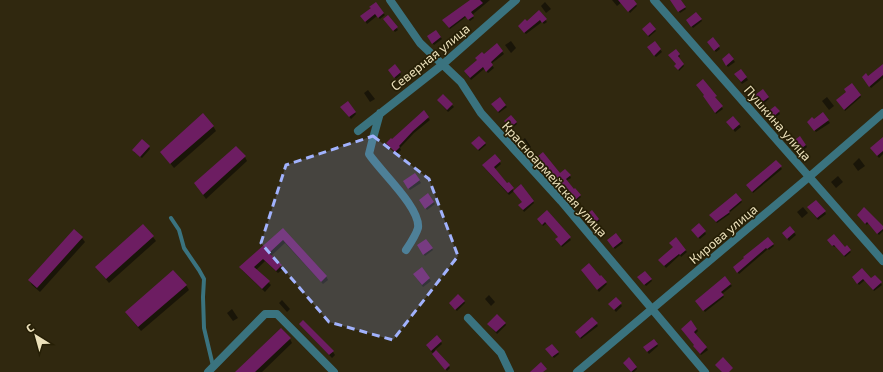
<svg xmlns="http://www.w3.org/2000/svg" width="883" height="372" font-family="'Exo 2',sans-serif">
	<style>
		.shadow { fill: #0007 }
		.building { fill: #6d1d62 }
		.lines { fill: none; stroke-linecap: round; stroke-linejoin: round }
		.service { stroke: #3a737f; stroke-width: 4 }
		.minor { stroke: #3a737f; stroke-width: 8 }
		.marked { fill: #a1b2fd; fill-opacity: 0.2; stroke: #a1b2fd; stroke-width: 3; stroke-dasharray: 8 5; stroke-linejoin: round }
		.labels { text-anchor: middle; stroke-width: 3.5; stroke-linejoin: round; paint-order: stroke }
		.street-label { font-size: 13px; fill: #ece1bb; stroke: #261f06 }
	</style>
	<rect width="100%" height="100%" fill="#30280f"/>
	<path class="shadow" d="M472,0H490L472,15L474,18L470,21L466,17L450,29L444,22Z
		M612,0H632L637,6L630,13L622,2L617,6Z
		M671,0H680L686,9L680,13Z
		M545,2L551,9L546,13L541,6Z
		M372,9L383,13L385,15L380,19L377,16L367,24L363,18Z
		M539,12L547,22L544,24L542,22L526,34L520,28Z
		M388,16L398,30L395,32L386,21Z
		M701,19L702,21L693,28L688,22Z
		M655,30L656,31L649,37L644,31Z
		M436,31L442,39L434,45L429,39Z
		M713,38L720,49L716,52L709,44Z
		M511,41L516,48L511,53L505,45Z
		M655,42L662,52L656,57L649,50Z
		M497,45L504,54L491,64L494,68L488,73L484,69L471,80L466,73L478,61Z
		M729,54L735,62L728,67L724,62Z
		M679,55L680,56L678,58L684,66L679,71L677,67V65L670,57Z
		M883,65V78L871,88L864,79Z
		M741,70L748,80L742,84L736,76Z
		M390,72L400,73L401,75L396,79Z
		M709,89L723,109L716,114L705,98Z
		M368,90L375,99L370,102L364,93Z
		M860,95L861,97L845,111L838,102Z
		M757,97H768L769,99L763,104Z
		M827,97L834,106L829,110L822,101Z
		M439,102L452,105L454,107L448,112Z
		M505,105L507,107L499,113L493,106Z
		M343,109L355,112L356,114L351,119Z
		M423,112L430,120L414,133L400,148L401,150L397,154L388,145Z
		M779,112L780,114L772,120L769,115Z
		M823,114L830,123L816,132L809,124Z
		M733,117L741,127L735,132L729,124Z
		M516,122L517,124L511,129L506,123Z
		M213,126L216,131L174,168L161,152Z
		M525,138L531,147L528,150L521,141Z
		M883,138V154L879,158L872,150Z
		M485,143L486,145L479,151L474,145Z
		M795,144L806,145L807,147L801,152Z
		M149,147L150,149L142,158L134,152Z
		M495,155L501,164L494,170L514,191L533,201L534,203L524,212L521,207L523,202L514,191L509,195L483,166Z
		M245,157L247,161L206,199L198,188Z
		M859,158L865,166L858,171L853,164Z
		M539,159L560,174L570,176L571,178L566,181L581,197L575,202Z
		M776,161L782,169L753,193L749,187Z
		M415,174L421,183L410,190L404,182Z
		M838,176L843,182L836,188L831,182Z
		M428,194L435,204L427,210L420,200Z
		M736,194L742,202L729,213L730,214L717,223L711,217Z
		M803,207L808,213L802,218L797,212Z
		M810,210L825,212L826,214L818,220Z
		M547,211L571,240L562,247L557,241L559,237L547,223L543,226L539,221Z
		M588,217L598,219L600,221L595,225Z
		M859,217L883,228V231L879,235L868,223L867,225Z
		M790,227L796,235L789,241L784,235Z
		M283,229L326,276L328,280L323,284L285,243L271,256L283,269L278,273L265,261L256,270L271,285L265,292L242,270L241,267Z
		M74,230L82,238L85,242L40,292L32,285L29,280Z
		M693,232H705L706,234L700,239Z
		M153,237L156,241L109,283L99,271L96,267Z
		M426,240L433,250L425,256L418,246Z
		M622,241L623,243L615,249L609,242Z
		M829,241L845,248L851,252L845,257L836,246L834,247Z
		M773,244L774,246L769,250L768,249L739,274L735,269L745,258Z
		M685,250L687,252L681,257L680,255L666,268L661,262Z
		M421,269L431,281L423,287L415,276Z
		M583,272L606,283L607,284L599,292Z
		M875,276L882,285L874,291L865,280L859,285L853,277L871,280Z
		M640,279H651L652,281L646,286Z
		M730,284L732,286L722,294L724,297L705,312L698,303Z
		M186,285L189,290L141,331L126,313Z
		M489,295L495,302L491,306L485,299Z
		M616,298L622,306L616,312L611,306Z
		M282,300L290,309L287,312L279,303Z
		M464,301L465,303L457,311L451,305Z
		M232,309L238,318L233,321L227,313Z
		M592,319L598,326L581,339L576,333Z
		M505,323L506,325L497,334L490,326Z
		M300,324L333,352L335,355L332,358Z
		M697,329L698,331L695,334L708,350L701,355L695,348V345L683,331Z
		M290,339L292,343L262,372H236Z
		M441,342L442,344L435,350L450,368L447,371L427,346Z
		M657,344L658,346L649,354L645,349Z
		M548,351L558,352L559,354L554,358Z
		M625,365L636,367L637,369L634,372H631Z"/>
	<path class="building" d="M470,0H480L483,3L471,12L474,16L468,20L465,16L449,28L442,20Z
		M618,0H634L637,4L628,12Z
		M670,0H681L686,7L678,12Z
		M376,2L384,13L378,18L375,14L365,22L360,16L371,8L369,7Z
		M539,10L547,19L542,23L540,20L524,33L518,26L525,19L527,21Z
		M696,12L702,19L691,27L686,20Z
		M388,15L398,27L393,31L383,19Z
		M650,22L656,29L648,36L642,29Z
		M436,30L441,37L432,44L427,36Z
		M713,37L720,46L714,51L707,42Z
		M655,41L661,49L654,56L647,47Z
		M497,43L503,51L491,62L493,65L486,72L483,67L470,78L464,71L477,60L475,58L482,52L484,54Z
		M676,49L680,54L678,56L684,64L678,70L674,66L676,64L668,55Z
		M729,53L734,59L726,66L722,59Z
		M395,64L401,72L394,78L388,70Z
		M883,64V75L869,87L862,77L866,73L868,76Z
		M741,69L747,77L741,82L734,74Z
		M703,79L717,96L715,97L723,106L715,113L703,96L704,95L696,85Z
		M852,83L861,95L844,110L836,100L846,92L844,89Z
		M763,89L769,97L761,103L755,95Z
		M443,94L453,104L447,110L437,100Z
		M500,97L506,105L498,112L491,104Z
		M348,101L356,112L349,117L340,107Z
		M775,106L780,111L771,119L766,113Z
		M424,110L429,117L413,131L399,146L400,147L395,152L386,143L391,138L392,139Z
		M823,112L829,120L814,131L807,122L812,117L814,119Z
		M203,113L214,126L170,164L160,152Z
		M511,115L517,122L510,128L504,121Z
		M733,116L740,124L733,130L726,122Z
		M479,136L486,143L478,150L471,143Z
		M800,136L806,145L799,150L792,142Z
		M883,137V151L877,156L870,148Z
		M142,139L150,146L140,157L132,150Z
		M236,146L246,156L203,195L194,183Z
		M543,152L560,173L565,169L571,175L566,179L574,189L575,188L581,195L574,201L551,172L549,173L537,157Z
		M495,154L501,161L494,167L507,183L509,182L514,188L508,193L482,165Z
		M776,160L782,166L752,192L746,185Z
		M415,173L420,180L408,189L403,181Z
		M521,184L534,201L523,210L518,205L522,202L513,191Z
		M428,193L434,202L425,209L419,200Z
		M736,193L742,200L729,211L730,212L716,222L709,215Z
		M816,200L826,211L817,218L807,207Z
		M864,207L883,226V229L877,234L867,222L865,224L857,215Z
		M547,210L571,237L561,246L555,239L558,237L545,222L542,225L537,219Z
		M592,210L599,219L594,224L586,215Z
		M699,223L706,231L698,238L691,230Z
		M143,224L154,236L106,279L95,267Z
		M790,226L795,232L787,239L782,233Z
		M283,228L327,276L321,282L283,240L269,253L282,265L276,271L263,259L254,267L270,281L262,289L239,267Z
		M74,229L83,237L37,288L28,280Z
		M616,233L622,241L613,248L607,240Z
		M834,234L845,247L847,245L851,250L844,256L834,245L832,246L827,240Z
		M676,237L686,250L680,255L679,254L664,266L658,260L673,247L669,243Z
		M768,237L774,244L767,249L766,248L737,273L733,267L744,258L743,257Z
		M426,239L433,248L423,255L417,245Z
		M589,263L600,276L601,275L607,282L597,290L581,270Z
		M422,267L430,278L422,285L413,274Z
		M862,268L871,278L875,275L882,282L873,290L863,279L857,284L852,277Z
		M173,270L187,285L138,327L125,312Z
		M645,271L652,279L644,285L637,277Z
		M725,276L731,284L721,292L724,295L703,311L695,301Z
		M458,294L465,301L455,310L449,303Z
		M616,297L622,303L614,310L608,304Z
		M497,314L506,323L496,332L487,324Z
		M592,317L598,323L580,338L575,332Z
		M303,320L334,351L329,355L299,324Z
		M691,320L697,329L694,332L707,347L700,354L693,346L694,345L681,329Z
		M281,328L291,338L255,372H235Z
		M437,335L442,341L431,351L426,345Z
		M654,339L658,344L647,352L643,347Z
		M552,344L559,352L552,357L545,349Z
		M436,350L450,365L445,370L432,354Z
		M629,357L637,367L631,372L623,363Z
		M723,357L733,368L729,372H722L715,365Z
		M541,362L547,369L543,372H530Z"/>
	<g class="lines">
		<path class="service" d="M171,218L179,230L184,248L199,270L204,279L203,297L204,328L213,366"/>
		<path class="minor" d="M390,0L420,43L461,82L481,113L561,201L705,372
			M654,0L883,261
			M380,113L372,142L369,154C380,171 421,208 418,228C416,235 410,244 406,250
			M358,131L442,65L516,0
			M468,318L501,353L510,372
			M208,372L265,314H277L334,372
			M577,372L809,177L883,113"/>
	</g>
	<path class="marked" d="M373,136L429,179L458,256L393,340L329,322L261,243L286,165Z"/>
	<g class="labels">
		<g class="street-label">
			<text transform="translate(430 57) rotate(-39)" y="5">Северная улица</text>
			<text transform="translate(778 123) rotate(49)" y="5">Пушкина улица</text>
			<text transform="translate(555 179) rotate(48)" y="5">Красноармейская улица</text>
			<text transform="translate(723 234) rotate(-40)" y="5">Кирова улица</text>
		</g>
	</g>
	<g transform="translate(36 336) rotate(323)" stroke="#261f06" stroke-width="3" paint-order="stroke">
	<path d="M0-3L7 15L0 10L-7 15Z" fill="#ece1bb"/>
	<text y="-6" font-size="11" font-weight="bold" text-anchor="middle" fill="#ece1bb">С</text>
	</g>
</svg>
